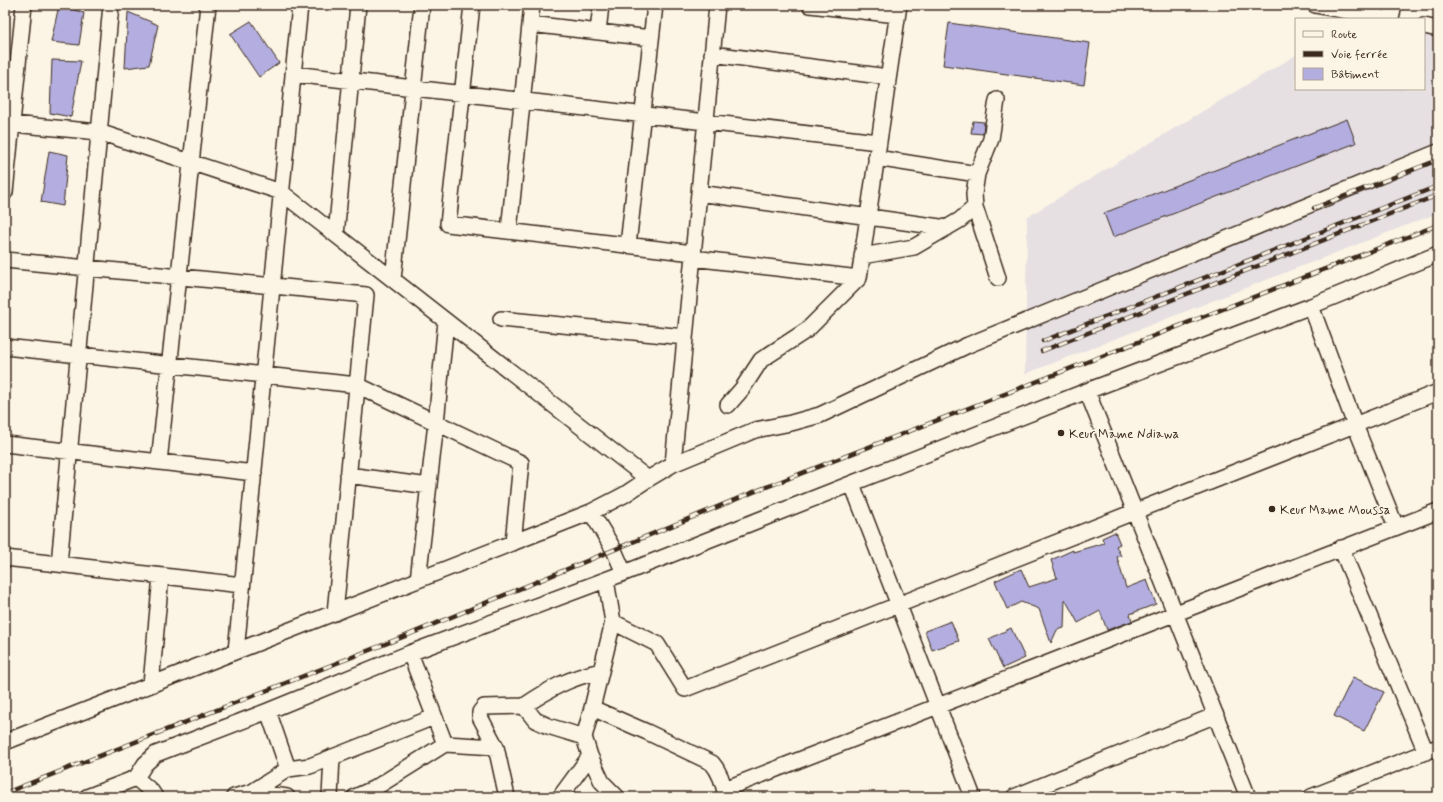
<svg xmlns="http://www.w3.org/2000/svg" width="1443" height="802" font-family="Mynerve,sans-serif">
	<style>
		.built { fill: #e6e0e3 }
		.building { fill: #b3aedf; stroke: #3b2a1e }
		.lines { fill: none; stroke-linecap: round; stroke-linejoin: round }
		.minor-casing { stroke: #3b2a1e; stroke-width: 18 }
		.minor { stroke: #fcf5e5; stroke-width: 15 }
		.rail-casing { stroke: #3b2a1e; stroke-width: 4.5 }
		.rail { stroke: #fcf5e5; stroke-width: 3; stroke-dasharray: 9; stroke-linecap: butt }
		.poi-dot { fill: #3b2a1e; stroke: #fcf5e5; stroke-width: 1.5 }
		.labels { text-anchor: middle; stroke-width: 3.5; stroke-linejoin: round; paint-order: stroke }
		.poi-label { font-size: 13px; fill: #3b2a1e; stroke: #fcf5e5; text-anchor: start }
	</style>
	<rect width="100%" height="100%" fill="#fcf5e5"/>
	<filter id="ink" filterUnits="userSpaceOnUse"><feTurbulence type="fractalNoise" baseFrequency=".025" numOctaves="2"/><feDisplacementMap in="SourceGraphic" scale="8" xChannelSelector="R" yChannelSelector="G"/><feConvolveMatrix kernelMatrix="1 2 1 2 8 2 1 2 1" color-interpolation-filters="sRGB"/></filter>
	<g filter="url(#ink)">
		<path class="built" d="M1424,32L1438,33V213L1025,374L1027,217L1296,55V89H1424Z"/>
		<path class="building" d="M59,5L84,13L79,45L51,42Z
			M128,12L158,25L149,65L125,68Z
			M251,21L279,63L259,77L230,34Z
			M949,23L1090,43L1084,85L943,65Z
			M52,60L81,61L71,117L50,113Z
			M1347,119L1356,143L1113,237L1104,213Z
			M973,121L984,122L983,134L971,133Z
			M49,151L68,155L63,206L41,202Z
			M1115,532L1120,544L1116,546L1121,556L1117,557L1126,588L1147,580L1156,604L1130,614L1132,621L1107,630L1100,611L1078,623L1065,599L1064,628L1057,630L1051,643L1039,609L1021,602L1007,609L995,581L1021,569L1029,587L1057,578L1051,560L1073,550V552L1104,543L1102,538Z
			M951,621L959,641L932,650L925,631Z
			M1011,628L1025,658L1003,668L989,639Z
			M1353,677L1384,692L1364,731L1334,716Z"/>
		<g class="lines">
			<defs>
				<path id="minor" d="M472,5L448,224L693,253
					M810,5L897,15
					M1315,5L1388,19
					M1391,19L1394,5
					M530,24L651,38
					M1424,26L1438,29
					M598,32L601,5
					M712,54L888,77
					M293,74L878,142
					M997,100L991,139L977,174L974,194L975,207L998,278
					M12,124L99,132L281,192L648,479
					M876,158L977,174
					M5,192L24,5
					M699,193L947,228
					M509,231L532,5
					M336,235L358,5
					M628,245L655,5
					M862,256L914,247L960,220L975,207
					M693,258L859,278
					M5,260L366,295L335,613
					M393,279L422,5
					M1311,306L1355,425L1396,527
					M501,319L685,337
					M5,347L357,385L521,463L513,543
					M1087,391L1248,797
					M728,405L742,389L761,360L807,330L859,278L899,5
					M5,444L254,473
					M159,462L208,5
					M673,464L717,5
					M348,475L429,486
					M852,484L973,797
					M591,512L614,550L624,573
					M1341,548L1426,752
					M5,558L242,585
					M59,564L111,5
					M418,580L436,423L446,321
					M613,622L657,644L685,689L1438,392
					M236,651L300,5
					M410,653L445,744
					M151,684L161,576
					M524,706C551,688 569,678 601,671
					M592,708L613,622L606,580
					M268,711L288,769L310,766L434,717
					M5,742L591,512L624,495L648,479L673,464L755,430L791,423L820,415L968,345L1056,309L1438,152
					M136,778L151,791L155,797
					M725,789L1438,511
					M252,796V792L288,769
					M87,797L136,778L145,764L156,754L268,711L410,653L624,573L1087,391L1311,306L1438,254
					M234,797L252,792L287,797
					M330,797L332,757
					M355,797L375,788L445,744L496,747
					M507,797L496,747L480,717V712L484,707L524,706L535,720L548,726L584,737
					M560,797L590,756
					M617,797L602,782L590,756L584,737L592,708L647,732L712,763C720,772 724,785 726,797
					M1014,797L1216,715
					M1311,797L1438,747"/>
			</defs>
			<use href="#minor" class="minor-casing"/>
			<use href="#minor" class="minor"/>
			<defs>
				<path id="rail" d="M1314,208L1438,160
					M1043,341L1438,186
					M1042,351L1438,195
					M5,793L403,637L756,491L1438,225"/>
			</defs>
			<use href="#rail" class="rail-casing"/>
			<use href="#rail" class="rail"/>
		</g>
	</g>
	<g class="poi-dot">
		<circle cx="1061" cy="433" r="4"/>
		<circle cx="1272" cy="509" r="4"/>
	</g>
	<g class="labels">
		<g class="poi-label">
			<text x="1069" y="438">Keur Mame Ndiawa</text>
			<text x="1280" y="514">Keur Mame Moussa</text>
		</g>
	</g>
	<rect width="1443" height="802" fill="none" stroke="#fcf5e5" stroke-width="20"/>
	<rect x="10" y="10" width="1423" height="782" fill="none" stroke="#3b2a1e" stroke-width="1.5" filter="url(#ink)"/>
	<rect x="1295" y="18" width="130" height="72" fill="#fcf5e5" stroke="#afa495"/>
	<rect x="1303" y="31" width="20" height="6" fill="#fcf5e5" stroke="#afa495"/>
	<text x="1331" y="38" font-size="12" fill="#3b2a1e">Route</text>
	<rect x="1303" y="51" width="20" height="6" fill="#3b2a1e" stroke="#afa495"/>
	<text x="1331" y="58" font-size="12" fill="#3b2a1e">Voie ferrée</text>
	<rect x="1303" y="68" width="20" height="12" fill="#b3aedf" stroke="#afa495"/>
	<text x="1331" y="78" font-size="12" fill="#3b2a1e">Bâtiment</text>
</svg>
